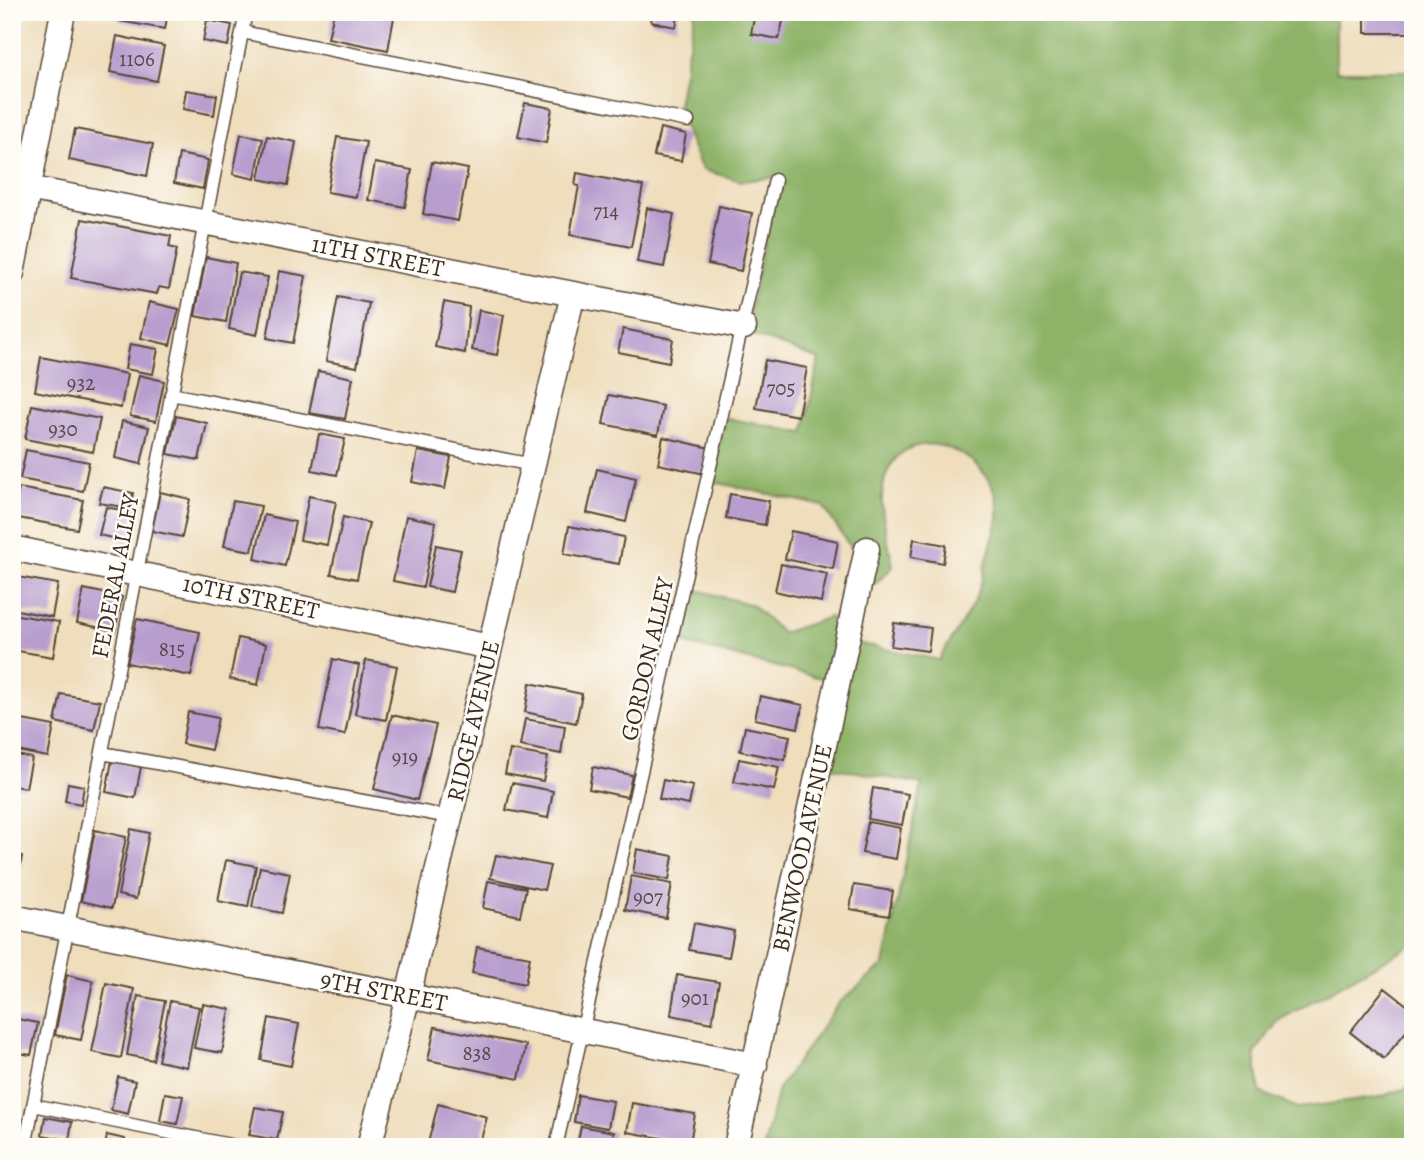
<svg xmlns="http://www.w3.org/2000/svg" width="1425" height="1159" font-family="Alegreya,serif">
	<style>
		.forest { fill: #8eb368; stroke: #646e43; stroke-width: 2 }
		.building { fill: #b89ece }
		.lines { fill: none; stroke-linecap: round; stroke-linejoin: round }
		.service-casing { stroke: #564536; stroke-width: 15 }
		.minor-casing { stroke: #564536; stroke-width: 27 }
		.service { stroke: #fff; stroke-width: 12 }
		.minor { stroke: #fff; stroke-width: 24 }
		.labels { text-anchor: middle; stroke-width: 5; stroke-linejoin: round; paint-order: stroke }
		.number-label { font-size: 21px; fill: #5a474a }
		.street-label { font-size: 24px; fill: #3b2a1e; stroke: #fdfcf7 }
	</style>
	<rect width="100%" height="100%" fill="#fdfcf7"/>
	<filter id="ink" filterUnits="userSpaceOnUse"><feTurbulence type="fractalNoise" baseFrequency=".0143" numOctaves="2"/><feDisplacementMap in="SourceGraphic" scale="14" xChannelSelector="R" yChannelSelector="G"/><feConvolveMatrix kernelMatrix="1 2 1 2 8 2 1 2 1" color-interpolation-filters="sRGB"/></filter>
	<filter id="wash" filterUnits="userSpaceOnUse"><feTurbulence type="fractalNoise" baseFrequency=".00686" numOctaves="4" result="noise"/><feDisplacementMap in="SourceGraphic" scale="28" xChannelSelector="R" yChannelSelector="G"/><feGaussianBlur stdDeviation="1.57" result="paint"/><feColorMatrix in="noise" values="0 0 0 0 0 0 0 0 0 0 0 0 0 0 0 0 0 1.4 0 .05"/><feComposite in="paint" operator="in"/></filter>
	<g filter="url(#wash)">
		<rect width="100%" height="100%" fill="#efddbb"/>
		<path class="forest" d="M695,12H1336V71H1413V944L1278,1021L1255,1053L1260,1092L1298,1108L1377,1098L1413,1086V1147H764L778,1089L839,1003L884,965L922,784L824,766L825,679L675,641L687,587L752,605L782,633L830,617L851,642L939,660C951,639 967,617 977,595C983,581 985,564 990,549C992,539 997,528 998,518C1005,455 903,409 884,482C877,507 889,542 893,567L875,584L823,506L710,481L726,418L804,433L819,359L745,332L778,177L742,181L702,170L677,110Z"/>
		<g id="blocks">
			<path class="building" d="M121,12H168L165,29L119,21Z
				M334,12H395L388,50L328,38Z
				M653,12H679L676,27L651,22Z
				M755,12H785L779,39L751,34Z
				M1365,12H1413V33H1365Z
				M207,20L232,25L228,46L203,41Z
				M117,36L164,46L157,81L110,72Z
				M186,90L217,95L214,115L183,109Z
				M525,103L552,108L546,143L518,137Z
				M660,128L686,134L681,161L654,156Z
				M75,129L153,144L147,176L69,160Z
				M241,134L263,138L255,179L233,174Z
				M267,136L296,142L288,185L259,179Z
				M337,137L366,142L356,197L327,192Z
				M179,154L208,160L203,189L174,183Z
				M432,162L468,169L458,221L423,214Z
				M375,163L412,170L405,207L368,200Z
				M577,173L643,186L631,247L570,235L579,186L575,185Z
				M719,206L752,213L741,271L708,264Z
				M647,208L674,214L664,267L637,262Z
				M82,219L171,236L169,247L177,249L169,289L159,287L157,294L71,278Z
				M206,257L236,263L226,322L195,316Z
				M279,271L306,276L293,343L267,338Z
				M239,272L268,277L257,335L229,329Z
				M338,297L369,303L357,367L326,361Z
				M149,302L179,309L170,345L141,338Z
				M444,302L469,307L465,353L435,347Z
				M479,310L504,315L497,355L472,350Z
				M623,329L673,339L669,362L618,352Z
				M130,344L158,349L153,374L125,369Z
				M41,357L127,374L121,408L35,391Z
				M765,360L807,368L798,416L756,408Z
				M318,371L353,378L345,419L309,413Z
				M139,375L164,381L156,421L130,416Z
				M609,395L663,406L658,435L603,424Z
				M32,405L100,419L93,452L25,439Z
				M176,416L207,423L199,460L168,454Z
				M122,421L149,427L141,464L115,458Z
				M319,434L345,439L337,475L312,470Z
				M663,437L710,448L705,474L658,464Z
				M26,450L89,462L83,491L20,479Z
				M418,451L451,457L445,489L412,482Z
				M597,469L636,478L626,522L587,513Z
				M103,487L133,493L130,508L99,503Z
				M19,488L83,500L77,529L13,517Z
				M160,492L190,499L182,537L152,531Z
				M730,494L769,501L765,525L726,518Z
				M309,496L336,502L327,545L300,540Z
				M233,501L261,506L252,551L224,546Z
				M106,507L135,513L129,542L99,535Z
				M264,515L295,522L285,566L255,559Z
				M406,516L436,522L423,587L393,581Z
				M343,517L369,523L357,579L331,574Z
				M569,526L624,537L619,564L564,554Z
				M791,531L838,541L833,569L785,559Z
				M914,539L946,545L943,563L911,557Z
				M436,545L461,550L452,592L427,587Z
				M781,564L827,574L821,602L775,591Z
				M12,576L58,584L52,617L12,609Z
				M84,589L122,597L115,631L77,623Z
				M12,614L59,622L53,657L12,650Z
				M137,619L200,632L191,676L127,663Z
				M894,623L931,628L928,651L891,646Z
				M238,638L266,644L258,685L230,679Z
				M333,659L359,665L345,735L319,730Z
				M366,660L397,666L386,720L355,714Z
				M530,683L582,694L576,723L525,712Z
				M61,694L100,701L94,730L55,722Z
				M760,696L803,705L798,728L755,719Z
				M188,712L218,718L211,750L182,744Z
				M392,715L436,725L417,800L374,789Z
				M12,718L54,726L48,757L12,750Z
				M525,719L565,726L561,754L520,746Z
				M745,727L790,736L785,760L740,751Z
				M510,750L548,757L543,781L505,774Z
				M12,754L32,758L26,788L12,786Z
				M739,759L779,767L774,790L734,782Z
				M112,761L141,767L135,798L106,792Z
				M593,767L632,775L627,797L589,789Z
				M663,780L693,786L689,805L659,799Z
				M68,783L84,786L81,804L65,801Z
				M512,783L553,791L548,818L506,810Z
				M873,788L908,794L902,825L868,819Z
				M868,822L901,828L896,859L862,853Z
				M131,829L149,833L136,899L118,895Z
				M95,830L126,837L112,908L81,901Z
				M637,849L673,856L669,880L633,873Z
				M12,854L22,856L16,889L12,888Z
				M496,855L550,866L544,890L490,878Z
				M226,860L256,866L248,907L218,901Z
				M260,867L290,873L282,913L252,907Z
				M631,876L672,884L666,918L625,910Z
				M488,881L526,888L520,916L483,908Z
				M854,885L893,891L889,916L850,909Z
				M694,923L734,931L729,957L689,950Z
				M477,947L530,957L525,984L472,973Z
				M67,975L93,981L81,1040L55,1035Z
				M677,975L719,982L712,1023L671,1015Z
				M106,983L134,989L121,1058L92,1052Z
				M1385,988L1413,1010V1023L1384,1059L1350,1032Z
				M138,996L165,1001L153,1060L127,1055Z
				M170,1001L199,1007L187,1067L158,1061Z
				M203,1004L230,1009L222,1053L194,1048Z
				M12,1018L38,1023L31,1055L12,1052Z
				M269,1018L299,1024L291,1066L261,1060Z
				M435,1027L526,1045L519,1079L428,1060Z
				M118,1077L135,1081L128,1114L111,1110Z
				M165,1093L183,1096L177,1124L160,1121Z
				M12,1095L18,1097L13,1120H12Z
				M578,1095L613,1101L608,1128L574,1122Z
				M632,1103L695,1114L690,1143L627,1132Z
				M438,1104L487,1117L479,1147H427Z
				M255,1107L283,1112L277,1140L249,1135Z
				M45,1117L72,1122L69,1140L42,1135Z
				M581,1126L614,1132L611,1147L577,1145Z
				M107,1135L125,1139L124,1147H105Z
				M651,1139L684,1146V1147H649Z"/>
		</g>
	</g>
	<g filter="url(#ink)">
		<use href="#blocks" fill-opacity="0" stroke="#564536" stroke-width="2"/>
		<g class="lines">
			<defs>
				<path id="service" d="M242,32L688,121
					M171,394L533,465
					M102,753L450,817
					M33,1105L240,1147
					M25,1147L246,12
					M556,1147L775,180"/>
				<path id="minor" d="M12,185L744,327
					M12,273L63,12
					M12,548L490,647
					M12,917L755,1065
					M369,1147L408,996L573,294
					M736,1147L867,549"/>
			</defs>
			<use href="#service" class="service-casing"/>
			<use href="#minor" class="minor-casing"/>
			<use href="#service" class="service"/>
			<use href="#minor" class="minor"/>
		</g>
	</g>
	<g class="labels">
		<g class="number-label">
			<text x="137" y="66">1106</text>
			<text x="606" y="218">714</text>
			<text x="81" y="390">932</text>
			<text x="781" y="395">705</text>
			<text x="63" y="436">930</text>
			<text x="172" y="656">815</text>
			<text x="405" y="764">919</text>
			<text x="648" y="904">907</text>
			<text x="695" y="1005">901</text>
			<text x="477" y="1060">838</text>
		</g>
		<g class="street-label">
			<text transform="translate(378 256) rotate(11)" y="8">11TH STREET</text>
			<text transform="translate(115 576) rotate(-79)" y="8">FEDERAL ALLEY</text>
			<text transform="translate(251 597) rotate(12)" y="8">10TH STREET</text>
			<text transform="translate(647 659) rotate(-77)" y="8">GORDON ALLEY</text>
			<text transform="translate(473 721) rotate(-77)" y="8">RIDGE AVENUE</text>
			<text transform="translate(802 848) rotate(-78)" y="8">BENWOOD AVENUE</text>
			<text transform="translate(384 991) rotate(11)" y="8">9TH STREET</text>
		</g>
	</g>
	<rect width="1425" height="1159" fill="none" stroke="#fdfcf7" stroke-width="42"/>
</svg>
